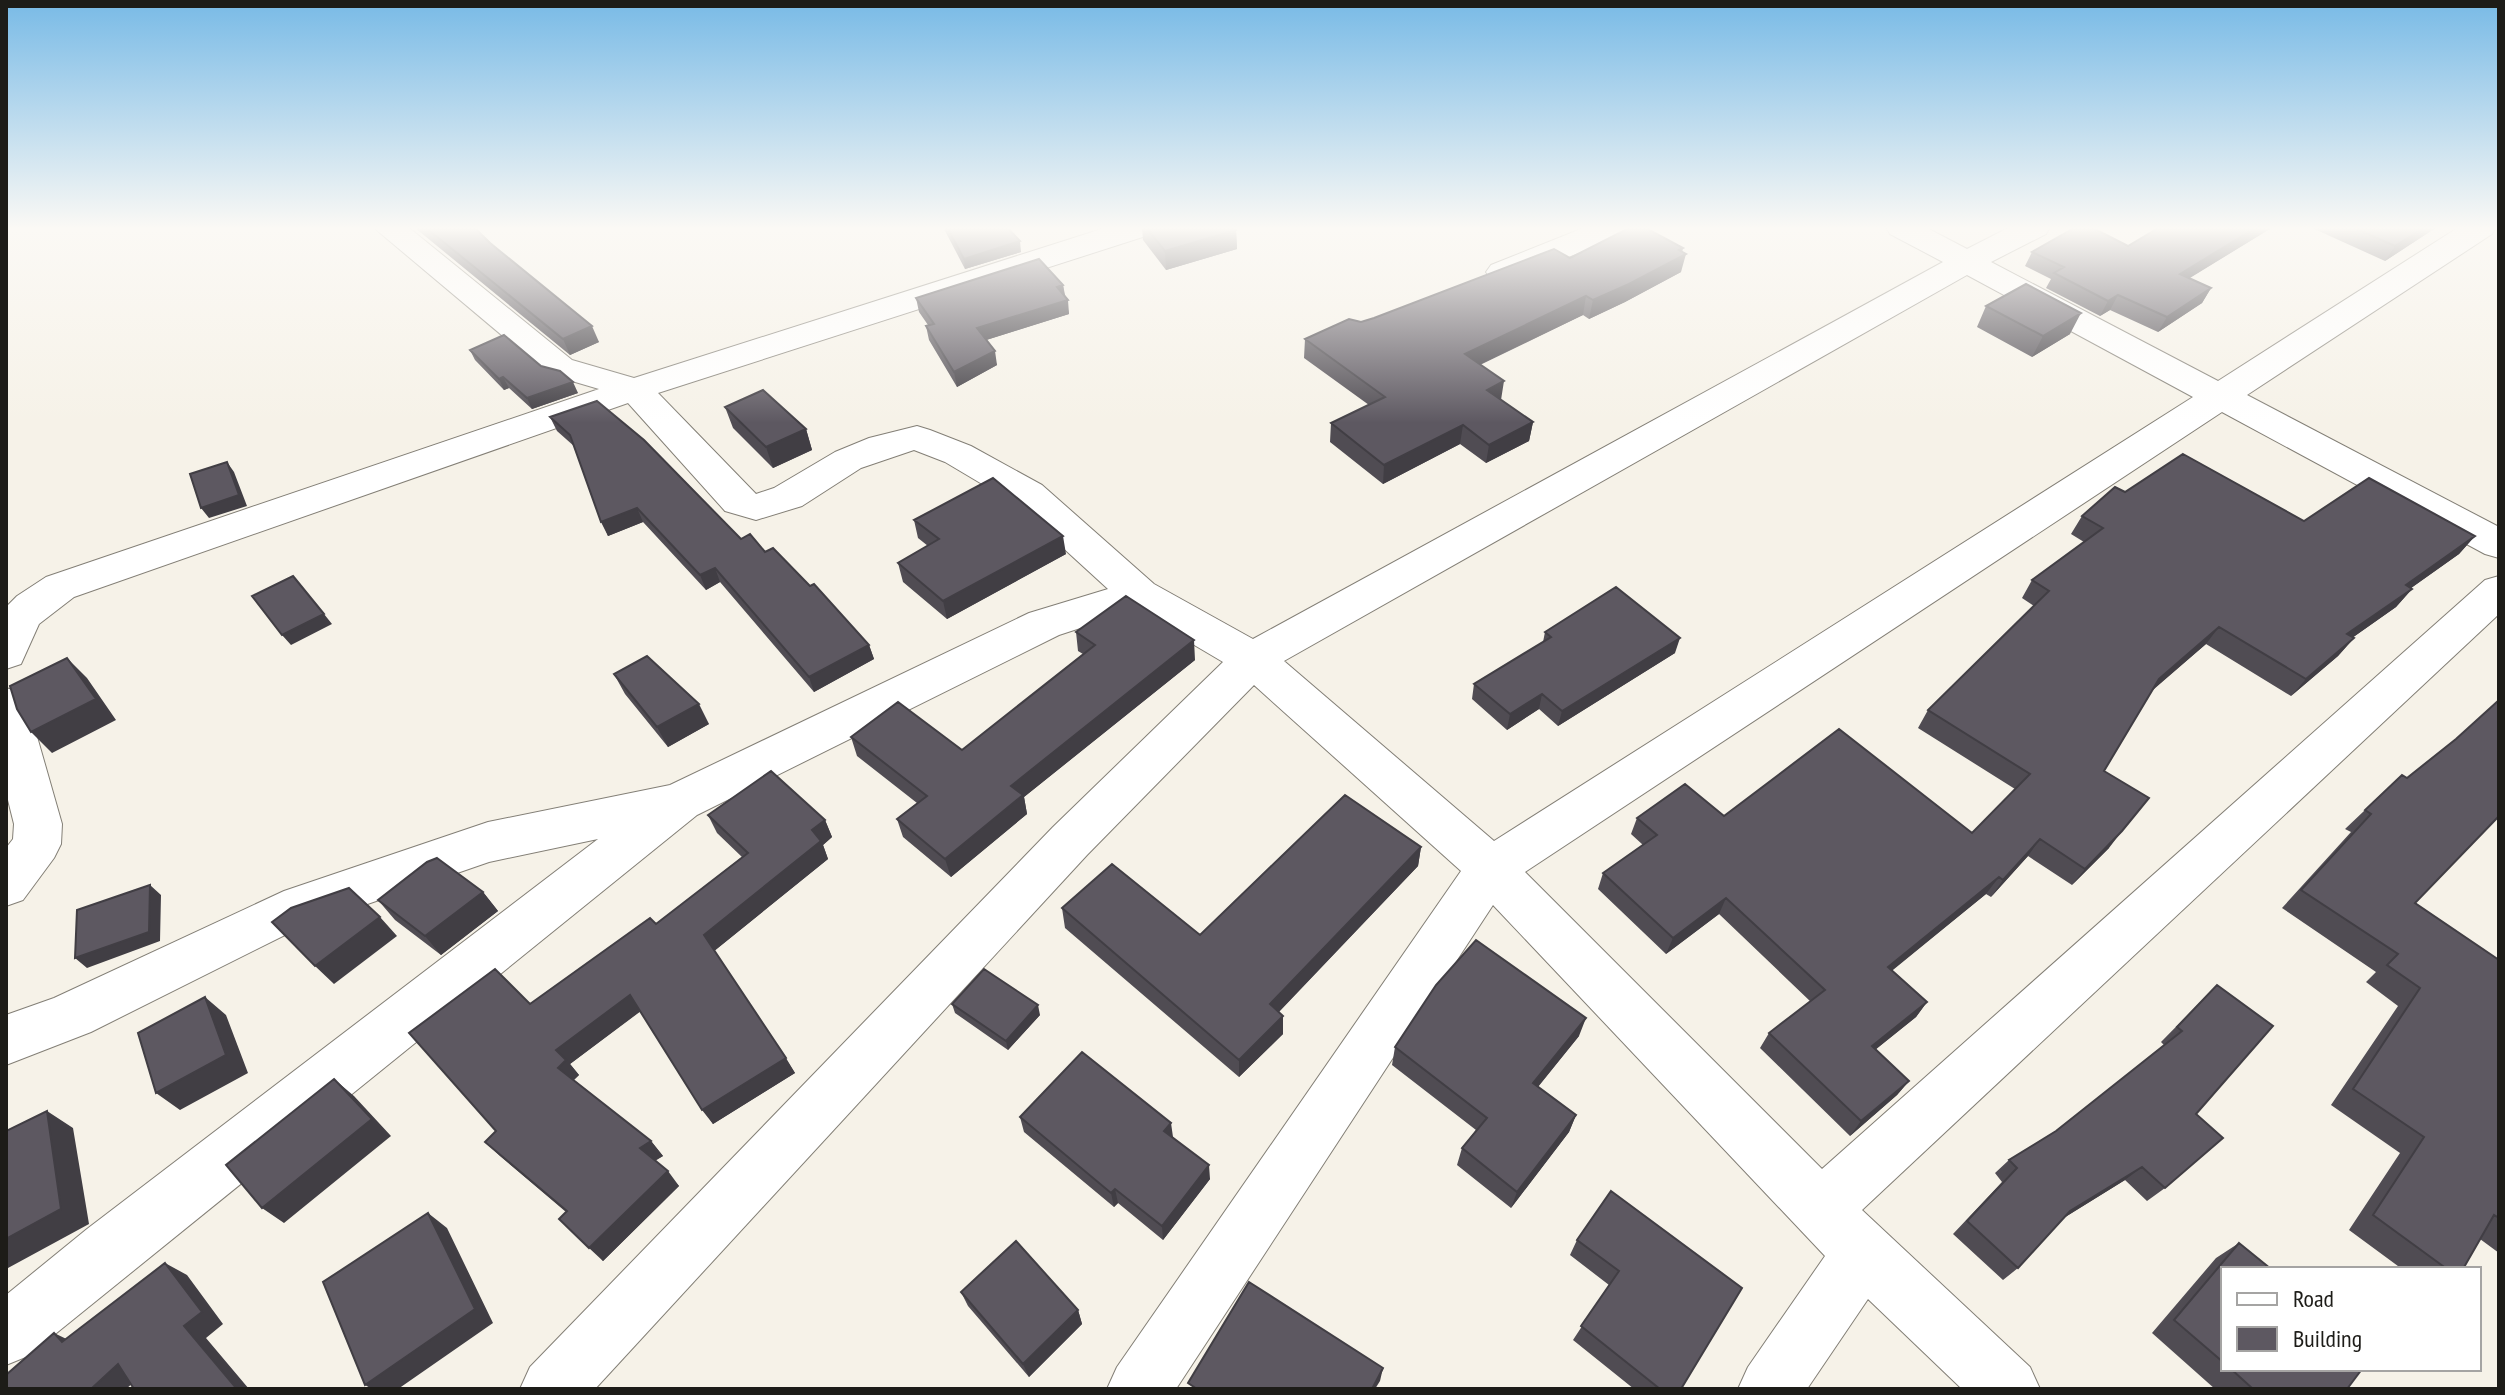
<svg xmlns="http://www.w3.org/2000/svg" width="2505" height="1395" font-family="'PT Sans Narrow',sans-serif">
	<style>
		.lines { fill: none; stroke-linecap: round; stroke-linejoin: round }
		.minor-casing { stroke: #837f76; stroke-width: 2 }
		.minor { fill: #fff; fill-rule: evenodd }
		.wall { fill: #504c53 }
		.shaded-wall { fill: #413e44 }
		.building { fill: #5d5861; stroke: #413e44; stroke-width: 2 }
	</style>
	<rect width="100%" height="100%" fill="#f6f2e8"/>
	<g class="lines">
		<defs>
			<path id="minor" d="M373,227H408L572,360L634,378L1108,227H1156L1152,234L658,393L756,494L774,488L835,452L869,438L917,426L930,430L971,446L1042,485L1154,584L1253,639L1943,262L1890,234L1886,227H1925L1967,249L2010,227H2050L2046,234L1991,262L2218,381L2459,227H2496L2492,234L2247,395L2499,527V558L2485,554L2222,412L1525,872L1822,1169L2485,580L2499,576V614L1862,1210L2030,1367L2040,1389H1962L1868,1299L1807,1389H1738L1748,1367L1825,1256L1493,905L1176,1389H1107L1117,1367L1461,871L1254,685L1087,855L595,1389H520L530,1367L1053,827L1223,662L1135,610L1059,635L697,815L28,1356L6,1365V1295L87,1229L598,839L489,862L301,927L91,1032L6,1065V1015L54,998L284,891L488,822L670,785L1029,613L1108,589L1014,503L945,462L914,450L861,468L802,506L756,520L725,511L628,403L74,597L39,624L21,664L6,669V607L17,596L46,577L599,389L548,374ZM1967,275L2193,397L1494,841L1284,661Z
				M1586,227H1630L1626,234L1513,279L1502,282L1491,279L1486,272L1491,265Z
				M6,688L22,693L28,705L62,824L61,844L54,858L23,900L6,906V848L13,839L14,824L6,792Z"/>
		</defs>
		<use href="#minor" class="minor-casing"/>
		<use href="#minor" class="minor"/>
	</g>
	<path class="wall" d="M414,227H474L599,342L570,355Z
		M943,227H1007L1021,252L965,269Z
		M1142,227H1234L1236,230L1237,249L1166,270L1143,240Z
		M2273,227L2189,278L2211,288L2202,303L2158,332L2110,310L2100,316L2046,288L2051,279L2025,266L2032,252L2128,246Z
		M2310,227H2437L2385,261Z
		M1682,252L1681,272L1625,302L1589,319L1583,315L1480,365L1501,400L1533,422L1529,441L1486,463L1460,444L1383,484L1330,442L1331,423L1369,405L1304,358L1305,339L1570,258Z
		M1063,285L1069,314L986,340L997,365L957,387L929,340L926,326L928,325L919,312L916,298Z
		M1986,306L2070,334L2032,357L1977,327Z
		M470,350L541,366L578,393L532,409L509,388L504,390L475,360Z
		M725,407L806,429L812,450L773,468L733,428Z
		M550,417L741,539L765,552L810,586L869,645L874,659L814,692L720,582L706,590L643,522L608,536L575,447L557,431Z
		M2125,492L2304,521L2475,536L2459,554L2411,588L2412,589L2396,607L2352,638H2354L2338,656L2291,696L2206,644L2151,691L2104,771L2109,848L2072,885L2028,856L1991,897L1986,894L1892,970L1927,1002L1916,1017L1875,1050L1909,1081L1897,1095L1850,1136L1760,1048L1769,1033L1811,1002L1719,914L1666,954L1598,889L1603,873L1643,845L1631,834L1637,818L1724,816L1972,833L2015,789L1918,728L1928,710L2034,606L2022,598L2032,580L2084,542L2071,534L2082,516Z
		M914,520L1066,554L947,619L903,582L898,563L928,546L918,538Z
		M1076,632L1195,660L1024,797L1027,814L951,877L903,837L897,819L917,803L857,756L851,737L962,750L1083,654L1078,651Z
		M1545,632L1675,653L1558,726L1539,709L1507,730L1472,699L1474,684L1543,642Z
		M614,674L709,724L668,747L625,694Z
		M2456,739L2415,903L2499,960V1253L2480,1239L2463,1269H2402L2349,1230L2400,1153L2331,1105L2398,1006L2366,982L2376,972L2282,908L2351,832L2345,829L2402,775L2407,778Z
		M708,815L825,820L832,837L823,845L828,859L714,951L795,1073L713,1124L640,1011L570,1064L579,1075L574,1080L651,1141L663,1156L655,1161L679,1186L603,1261L566,1212L500,1156L485,1142L496,1131L530,1004L656,924L742,857L717,833Z
		M1421,847L1418,866L1279,1012L1283,1016V1034L1239,1077L1065,928L1062,908L1200,935Z
		M483,892L498,911L441,955L395,920L378,900Z
		M2217,985L2196,1114L2165,1188L2147,1201L2125,1180L2062,1219L2018,1268L2003,1280L1953,1234L2002,1182L1995,1173L2009,1160L2056,1131L2164,1045L2161,1042Z
		M952,1004L1040,1015L1008,1050L955,1013Z
		M1579,1036L1538,1087L1576,1115L1569,1132L1511,1208L1457,1165L1462,1148L1476,1130L1392,1065L1395,1047Z
		M1020,1117L1173,1137L1210,1179L1163,1240L1118,1203L1114,1207L1024,1132Z
		M1611,1191L1681,1389H1634L1573,1340L1609,1285L1570,1255L1577,1240Z
		M2239,1243L2223,1269V1369H2362L2347,1389H2215L2152,1333L2216,1258Z
		M961,1292L1078,1310L1082,1324L1029,1377L968,1306Z"/>
	<path class="shaded-wall" d="M2257,227H2273L2172,289L2180,274Z
		M2425,227H2437L2385,261L2395,246Z
		M1236,230L1237,249L1166,270L1165,251Z
		M1020,241L1021,252L965,269L964,259Z
		M1683,248L1681,257L1686,254L1681,272L1625,302L1589,319L1593,300Z
		M1063,285L1065,299L1057,287Z
		M2211,288L2202,303L2158,332L2167,317Z
		M2118,295L2110,310L2100,316L2108,301Z
		M1586,296L1583,315L1462,373L1465,354Z
		M1068,300L1069,314L980,342L977,328Z
		M2081,313L2070,334L2032,357L2043,336Z
		M592,326L599,342L570,355L563,339Z
		M995,351L997,365L957,387L954,372Z
		M503,377L509,388L504,390L499,379Z
		M1504,381L1501,400L1487,390Z
		M573,382L578,393L532,409L527,398Z
		M1533,422L1529,441L1486,463L1489,445Z
		M1463,425L1460,444L1383,484L1384,465Z
		M806,429L812,450L773,468L766,447Z
		M227,462L234,472L247,506L209,518L201,508Z
		M637,508L643,522L608,536L601,522Z
		M1063,536L1066,554L947,619L943,601Z
		M2475,536L2459,554L2390,603L2406,585Z
		M715,568L720,582L706,590L700,575Z
		M2412,589L2396,607L2332,652L2347,634Z
		M324,614L332,624L291,645L282,635Z
		M2219,627L2206,644L2146,696L2159,679Z
		M1680,638L1675,653L1558,726L1562,711Z
		M2354,638L2338,656L2291,696L2306,679Z
		M1194,640L1195,660L1024,797L1027,814L951,877L945,859L1011,786Z
		M869,645L874,659L814,692L809,677Z
		M67,658L87,678L116,720L52,753L31,732Z
		M1542,694L1539,709L1507,730L1510,714Z
		M699,704L709,724L668,747L657,727Z
		M825,820L832,837L823,845L828,859L713,952L704,935L812,830Z
		M2122,831L2109,848L2072,885L2085,869Z
		M2040,839L2028,856L1991,897L2003,880Z
		M1421,847L1418,866L1269,1022L1270,1004Z
		M1999,877L1986,894L1877,983L1888,967Z
		M150,885L161,895L160,941L87,968L75,958Z
		M483,892L498,911L441,955L425,936Z
		M1726,898L1719,914L1666,954L1673,938Z
		M380,917L397,936L334,984L315,966Z
		M630,995L641,1011L570,1064L579,1075L570,1083L558,1068L556,1050Z
		M205,997L226,1015L248,1073L180,1110L156,1093Z
		M1927,1002L1916,1017L1861,1061L1872,1046Z
		M1038,1005L1040,1015L1008,1050L1006,1041Z
		M1283,1016V1034L1239,1077V1060Z
		M1586,1018L1579,1036L1527,1100L1533,1083Z
		M786,1058L795,1073L713,1124L702,1110Z
		M334,1079L354,1096L391,1136L284,1223L262,1208Z
		M1909,1081L1897,1095L1850,1136L1861,1121Z
		M47,1111L73,1128L89,1224L8,1268H6V1239Z
		M1576,1115L1569,1132L1511,1208L1517,1192Z
		M1171,1123L1173,1137L1166,1146L1164,1131Z
		M651,1141L663,1156L652,1162L640,1148Z
		M1209,1165L1210,1179L1163,1240L1162,1226Z
		M2142,1167L2125,1180L2054,1224L2070,1211Z
		M668,1171L679,1186L603,1261L589,1248Z
		M1115,1189L1118,1203L1114,1207L1111,1193Z
		M428,1213L447,1228L493,1323L398,1389H372L365,1385Z
		M165,1263L187,1275L223,1324L206,1338L249,1389H237L184,1326Z
		M1078,1310L1082,1324L1029,1377L1023,1364Z
		M54,1333L79,1345L62,1342Z
		M118,1364L142,1375L126,1389H91Z
		M1383,1368L1380,1381L1375,1389H1372Z"/>
	<path class="building" d="M425,227H474L490,243L592,326L563,339Z
		M947,227H1007L1020,241L964,259Z
		M1146,227H1234L1236,230L1165,251Z
		M1631,227H1644L1683,248L1679,250L1686,254L1629,284L1593,300L1586,296L1465,354L1504,381L1487,390L1533,422L1489,445L1463,425L1384,465L1331,423L1385,397L1305,339L1349,319L1361,322L1374,318L1554,249L1570,258Z
		M2076,227H2091L2128,246L2160,227H2257L2180,274L2211,288L2167,317L2118,295L2108,301L2054,273L2064,267L2032,252Z
		M2352,227H2425L2395,246Z
		M1039,259L1063,285L1057,287L1068,300L977,328L995,351L954,372L926,326L934,324L916,298Z
		M2026,284L2081,313L2043,336L1986,306Z
		M504,335L541,366L560,371L573,382L527,398L503,377L499,379L470,350Z
		M763,390L806,429L766,447L725,407Z
		M597,401L644,440L741,539L750,534L765,552L773,548L810,586L814,584L869,645L809,677L715,568L700,575L637,508L601,522L570,435L550,417Z
		M2183,454L2304,521L2369,478L2475,536L2406,585L2412,589L2347,634L2354,638L2306,679L2219,627L2159,679L2104,771L2149,798L2122,831L2085,869L2040,839L2003,880L1999,877L1888,967L1927,1002L1872,1046L1909,1081L1861,1121L1769,1033L1825,990L1726,898L1673,938L1603,873L1657,835L1637,818L1685,784L1724,816L1839,729L1972,833L2030,774L1928,710L2049,591L2032,580L2103,528L2082,516L2115,487L2125,492Z
		M227,462L239,495L201,508L190,474Z
		M993,478L1063,536L943,601L898,563L939,539L914,520Z
		M293,576L324,614L282,635L252,596Z
		M1616,587L1680,638L1562,711L1542,694L1510,714L1474,684L1551,637L1545,632Z
		M1126,596L1194,640L1011,786L1023,795L945,859L897,819L927,796L851,737L898,702L962,750L1095,645L1076,632Z
		M647,656L699,704L657,727L614,674Z
		M67,658L96,699L31,732L17,709L10,686Z
		M2499,700V816L2415,903L2499,960V1218L2494,1215L2463,1269H2447L2373,1215L2424,1137L2353,1089L2420,988L2387,965L2398,954L2301,890L2371,814L2365,810L2402,775L2407,778L2456,739Z
		M771,771L825,820L812,830L821,841L704,935L786,1058L702,1110L630,995L556,1050L566,1060L558,1068L651,1141L640,1148L668,1171L589,1248L559,1219L567,1211L485,1142L496,1131L409,1033L495,969L530,1004L650,918L656,924L748,853L708,815Z
		M1345,795L1421,847L1270,1004L1283,1016L1239,1060L1062,908L1112,864L1200,935Z
		M437,858L483,892L425,936L378,900L427,862Z
		M150,885L149,932L75,958L77,910Z
		M349,888L380,917L315,966L272,922L291,908Z
		M1476,940L1586,1018L1533,1083L1576,1115L1517,1192L1462,1148L1487,1118L1395,1047L1436,985Z
		M984,969L1038,1005L1006,1041L952,1004Z
		M2217,985L2273,1026L2196,1114L2223,1138L2165,1188L2142,1167L2070,1211L2018,1268L1967,1221L2017,1168L2009,1160L2056,1131L2182,1031L2177,1027Z
		M205,997L226,1055L156,1093L138,1033Z
		M1082,1052L1171,1123L1164,1131L1209,1165L1162,1226L1115,1189L1111,1193L1020,1117Z
		M334,1079L372,1119L262,1208L226,1165Z
		M47,1111L61,1209L6,1239V1131Z
		M1611,1191L1742,1288L1681,1389H1660L1581,1326L1619,1271L1577,1240Z
		M428,1213L475,1309L365,1385L323,1282Z
		M1016,1241L1078,1310L1023,1364L961,1292Z
		M2239,1243L2271,1269H2223V1362L2174,1320Z
		M165,1263L202,1312L184,1326L237,1389H134L118,1364L91,1389H6V1375L54,1333L62,1342Z
		M1249,1282L1383,1368L1372,1389H1197L1188,1383Z
		M2231,1369H2362L2347,1389H2253Z"/>
	<linearGradient id="sky" x2="0" y2="1"><stop stop-color="#78bae6"/><stop offset="0.54" stop-color="#fbf9f5"/><stop offset="1" stop-color="#fbf9f5" stop-opacity="0"/></linearGradient>
	<rect width="2505" height="423" fill="url(#sky)"/>
	<rect width="2505" height="1395" fill="none" stroke="#1d1c18" stroke-width="16"/>
	<rect x="2221" y="1267" width="260" height="104" fill="#ffffff" stroke="#a5a4a3" stroke-width="2"/>
	<rect x="2237" y="1293" width="40" height="12" fill="#ffffff" stroke="#a5a4a3" stroke-width="2"/>
	<text x="2293" y="1307" font-size="24" fill="#1d1c18">Road</text>
	<rect x="2237" y="1327" width="40" height="24" fill="#5d5861" stroke="#a5a4a3" stroke-width="2"/>
	<text x="2293" y="1347" font-size="24" fill="#1d1c18">Building</text>
</svg>
